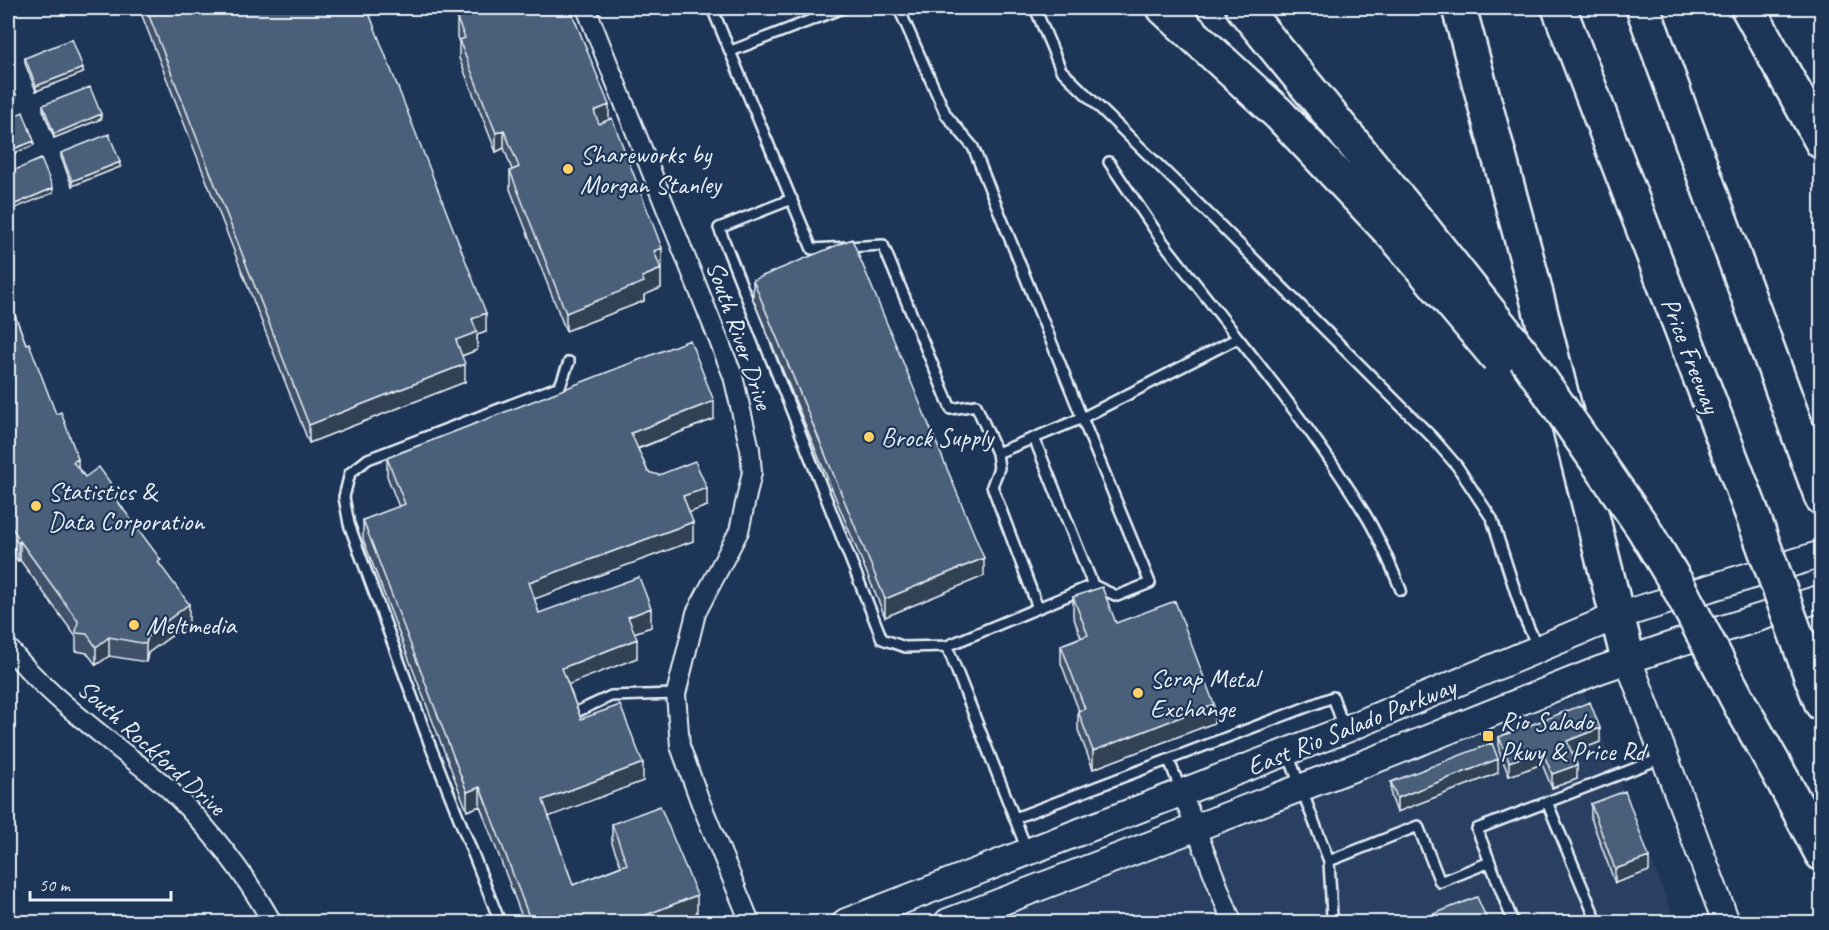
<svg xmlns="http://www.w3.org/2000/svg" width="1829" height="930" font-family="Caveat,sans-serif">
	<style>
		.built { fill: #2a4162 }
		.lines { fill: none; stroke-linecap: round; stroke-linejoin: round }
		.service-casing { stroke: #e8f1f8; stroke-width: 14 }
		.minor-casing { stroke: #e8f1f8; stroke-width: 22 }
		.secondary-casing { stroke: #e8f1f8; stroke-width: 30 }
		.motorway-casing { stroke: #e8f1f8; stroke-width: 38 }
		.service { stroke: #1d3557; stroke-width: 9 }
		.minor { stroke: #1d3557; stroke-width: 18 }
		.secondary { stroke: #1d3557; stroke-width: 26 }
		.motorway { stroke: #1d3557; stroke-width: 33 }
		.motorway-bridge-casing { stroke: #e8f1f8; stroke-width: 38; stroke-linecap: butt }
		.motorway-bridge { stroke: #1d3557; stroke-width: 33 }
		.wall { fill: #3f5169; stroke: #e8f1f8; stroke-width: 1.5 }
		.shaded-wall { fill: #334255; stroke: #e8f1f8; stroke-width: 1.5 }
		.building { fill: #495e7a; stroke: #e8f1f8; stroke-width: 1.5 }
		.poi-dot { fill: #ffd166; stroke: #1d3557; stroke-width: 2 }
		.labels { text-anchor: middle; stroke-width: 4.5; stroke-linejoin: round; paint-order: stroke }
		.poi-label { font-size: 26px; fill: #e8f1f8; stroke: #1d3557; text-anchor: start }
		.street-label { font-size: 26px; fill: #e8f1f8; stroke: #1d3557 }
	</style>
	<rect width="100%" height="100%" fill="#1d3557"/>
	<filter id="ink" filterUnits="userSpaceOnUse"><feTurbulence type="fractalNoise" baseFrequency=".0167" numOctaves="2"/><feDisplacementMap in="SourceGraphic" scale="12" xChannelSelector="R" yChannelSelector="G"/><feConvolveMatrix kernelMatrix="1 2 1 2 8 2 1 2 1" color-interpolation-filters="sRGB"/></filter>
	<g filter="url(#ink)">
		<path class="built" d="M1585,694L1676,922H992Z"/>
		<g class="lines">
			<defs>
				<path id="service" d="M712,8L812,249L883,245L951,409L976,405L997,453L999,468L992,486L1038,608L947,646L1027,850
					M892,8L900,11L946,115L973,147L1082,418L1238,338C1283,394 1328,453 1365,514C1380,538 1390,564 1401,590
					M1035,8L1061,70L1218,223L1432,437L1457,466L1492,519L1523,615L1538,648
					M731,51L843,8
					M1109,162L1163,242L1238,338
					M792,199L719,228L882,639L905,647L947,646
					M1034,438L1082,418L1150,583L1117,596L1093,585
					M997,453L1034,438L1093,585L1038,608
					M572,714L611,696L676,694
					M1288,754L1329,861L1418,826L1440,882L1490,862L1477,829L1662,758
					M1169,760L1181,791
					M1547,802L1597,922
					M1015,818L1333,697L1344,728
					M1329,861L1332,916L1334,922
					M1490,862L1513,922
					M500,922L430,745L349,524L344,497L350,473L368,459L560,386L569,362"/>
				<path id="minor" d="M586,8L733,376L750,449L752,472L739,531L696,613L676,694L680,746L700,801L750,922
					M8,647C36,682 73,712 108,740C129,758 152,773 172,792C212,831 245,874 272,922
					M1182,793L1232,922"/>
				<path id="secondary" d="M1628,659L1726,922
					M846,922L1349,728L1617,616L1822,554
					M948,922L1392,753L1599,670L1681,642L1822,598"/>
				<path id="motorway" d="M1164,8L1279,114L1400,242
					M1243,8L1421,226
					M1459,8L1531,274L1628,659
					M1559,8L1750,508
					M1643,8L1822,498
					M1748,8L1822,142
					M1811,676L1822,704
					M1741,706L1785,784L1822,854"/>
			</defs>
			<use href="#service" class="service-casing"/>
			<use href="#minor" class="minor-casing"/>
			<use href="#secondary" class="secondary-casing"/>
			<use href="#motorway" class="motorway-casing"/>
			<use href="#service" class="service"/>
			<use href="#minor" class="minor"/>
			<use href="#secondary" class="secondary"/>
			<use href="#motorway" class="motorway"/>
			<defs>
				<path id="motorway-bridge" d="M1421,226L1524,356L1642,526L1677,584L1741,706
					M1400,242L1498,358
					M1750,508L1811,676"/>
			</defs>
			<use href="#motorway-bridge" class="motorway-bridge-casing"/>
			<use href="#motorway-bridge" class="motorway-bridge"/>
		</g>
		<path class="wall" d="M139,8H367L486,332L477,335V350L462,356L465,382L309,443Z
			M470,8H570L609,120L662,266L660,267L661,288L644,295V301L566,331L510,189V171L512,170L504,148L496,152L459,58V42L457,37V19L470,14Z
			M25,58L83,73L36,91L25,63Z
			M43,105L101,119L54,138L43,110Z
			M61,153L120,167L72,186L61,157Z
			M753,280L984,576L885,617L753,299Z
			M8,297L26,344L78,468L85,477L119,503L161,566L189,623L148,653L146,662L109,656L96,665L87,653L76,651V637L20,560L18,561L15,557V551L8,540Z
			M714,419L638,449L648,472L707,506L689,512L693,541L534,599L539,613L651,627L634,633L637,658L568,684L581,719L643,781L549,816L573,885L621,866L612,843V824L697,913L674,922H524L480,806L467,811L363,539V520L399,507L387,476V458Z
			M1073,597L1116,623L1214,723L1093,769L1078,730V711H1079L1061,663V645L1081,637L1073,616Z
			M1499,737L1600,742L1572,753L1577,779L1552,788L1542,764L1509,776L1499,751Z
			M1498,773L1397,812L1391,796V782Z
			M1591,804L1649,871L1615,883L1591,818Z"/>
		<path class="shaded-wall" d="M83,68V73L36,91V86Z
			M16,94V99L8,102V97Z
			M609,105V124L594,129V111Z
			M101,114V119L54,138V134Z
			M504,130V148L496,152V133Z
			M34,141V145L8,156V151Z
			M120,162V167L72,186V181Z
			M53,188V193L8,211V207Z
			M662,248V266L654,269V251Z
			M661,269V288L644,295V301L566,331V313L642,277Z
			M486,313V332L477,335V350L456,358V340L472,319Z
			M465,364V382L309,443V425Z
			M714,401V419L631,451V433Z
			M78,459V477L73,462Z
			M707,488V506L683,515V496Z
			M693,522V541L529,601V582Z
			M20,541V560L18,561V543Z
			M984,558V576L885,617V599Z
			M189,604V623L148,653L146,662V644L148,635Z
			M651,608V627L628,635V617Z
			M109,637V656L96,665V647Z
			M637,639V658L562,687V668Z
			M1214,704V723L1093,769V751Z
			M1600,728V742L1567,755V741Z
			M1542,750V764L1509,776V762Z
			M1498,759V773L1397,812V798Z
			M643,763V781L543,819V800Z
			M1577,765V779L1552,788V774Z
			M480,787V806L467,811V792Z
			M1649,857V871L1615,883V869Z
			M697,895V913L674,922H628Z"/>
		<path class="building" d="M146,8H367L486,313L472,319L477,332L456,340L465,364L309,425Z
			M471,8H570L609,105L594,111L599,124L612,118L662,248L654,251L661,269L642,277L644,282L566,313L510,171L519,167L504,130L496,133L459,40L465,38L457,19L473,13Z
			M72,39L83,68L36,86L25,58Z
			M8,71L16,94L8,97Z
			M90,87L101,114L54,134L43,105Z
			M23,112L34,141L8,151V119Z
			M109,134L120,162L72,181L61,153Z
			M41,159L53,188L8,207V173Z
			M852,239L984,558L885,599L753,280Z
			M8,297L26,344L29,343L56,414L61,412L78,459L73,462L85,477L99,467L119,495L115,498L161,560L158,562L189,604L148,635L146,644L109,637L96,647L87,634L76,633L78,621L20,541L18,543L15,539L18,537L8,522Z
			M690,340L714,401L631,433L648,472L659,475L695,461L707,488L683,496L693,522L529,582L539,613L639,577L651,608L628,617L637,639L562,668L581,719L620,705L643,763L543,800L573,885L627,864L612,824L660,806L697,895L628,922H531L480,787L467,792L363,520L405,504L387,458Z
			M1102,587L1116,623L1175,601L1214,704L1093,751L1078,711L1085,709L1061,645L1088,635L1073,597Z
			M1590,702L1600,728L1567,741L1577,765L1552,774L1542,750L1509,762L1499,737Z
			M1492,743L1498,759L1397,798L1391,782Z
			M1625,791L1649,857L1615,869L1591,804Z
			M1477,897L1488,922H1413Z"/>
	</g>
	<g class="poi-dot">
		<circle cx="568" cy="169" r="6"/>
		<circle cx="869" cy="437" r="6"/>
		<circle cx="36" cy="506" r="6"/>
		<circle cx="134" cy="625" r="6"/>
		<circle cx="1138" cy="693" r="6"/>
		<rect x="1482" y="730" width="12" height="12" rx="3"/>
	</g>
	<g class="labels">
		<g class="poi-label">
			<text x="580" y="163">Shareworks by<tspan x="580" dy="30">Morgan Stanley</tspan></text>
			<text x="881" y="446">Brock Supply</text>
			<text x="48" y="500">Statistics &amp;<tspan x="48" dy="30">Data Corporation</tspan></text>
			<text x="146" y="634">Meltmedia</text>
			<text x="1150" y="687">Scrap Metal<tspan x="1150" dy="30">Exchange</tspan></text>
			<text x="1500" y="730">Rio Salado<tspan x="1500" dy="30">Pkwy &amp; Price Rd</tspan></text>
		</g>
		<g class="street-label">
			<text transform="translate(740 335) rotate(71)" y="9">South River Drive</text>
			<text transform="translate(1691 355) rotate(69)" y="9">Price Freeway</text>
			<text transform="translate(1351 726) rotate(-22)" y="9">East Rio Salado Parkway</text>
			<text transform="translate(152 747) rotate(42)" y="9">South Rockford Drive</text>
		</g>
	</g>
	<rect width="1829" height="930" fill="none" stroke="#1d3557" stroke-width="30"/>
	<rect x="15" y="15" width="1799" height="900" fill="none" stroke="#e8f1f8" stroke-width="2" filter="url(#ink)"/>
	<path d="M30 891v9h141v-9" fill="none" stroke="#e8f1f8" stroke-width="3"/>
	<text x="39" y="891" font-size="18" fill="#e8f1f8" stroke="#1d3557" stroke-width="4.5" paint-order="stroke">50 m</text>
</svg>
